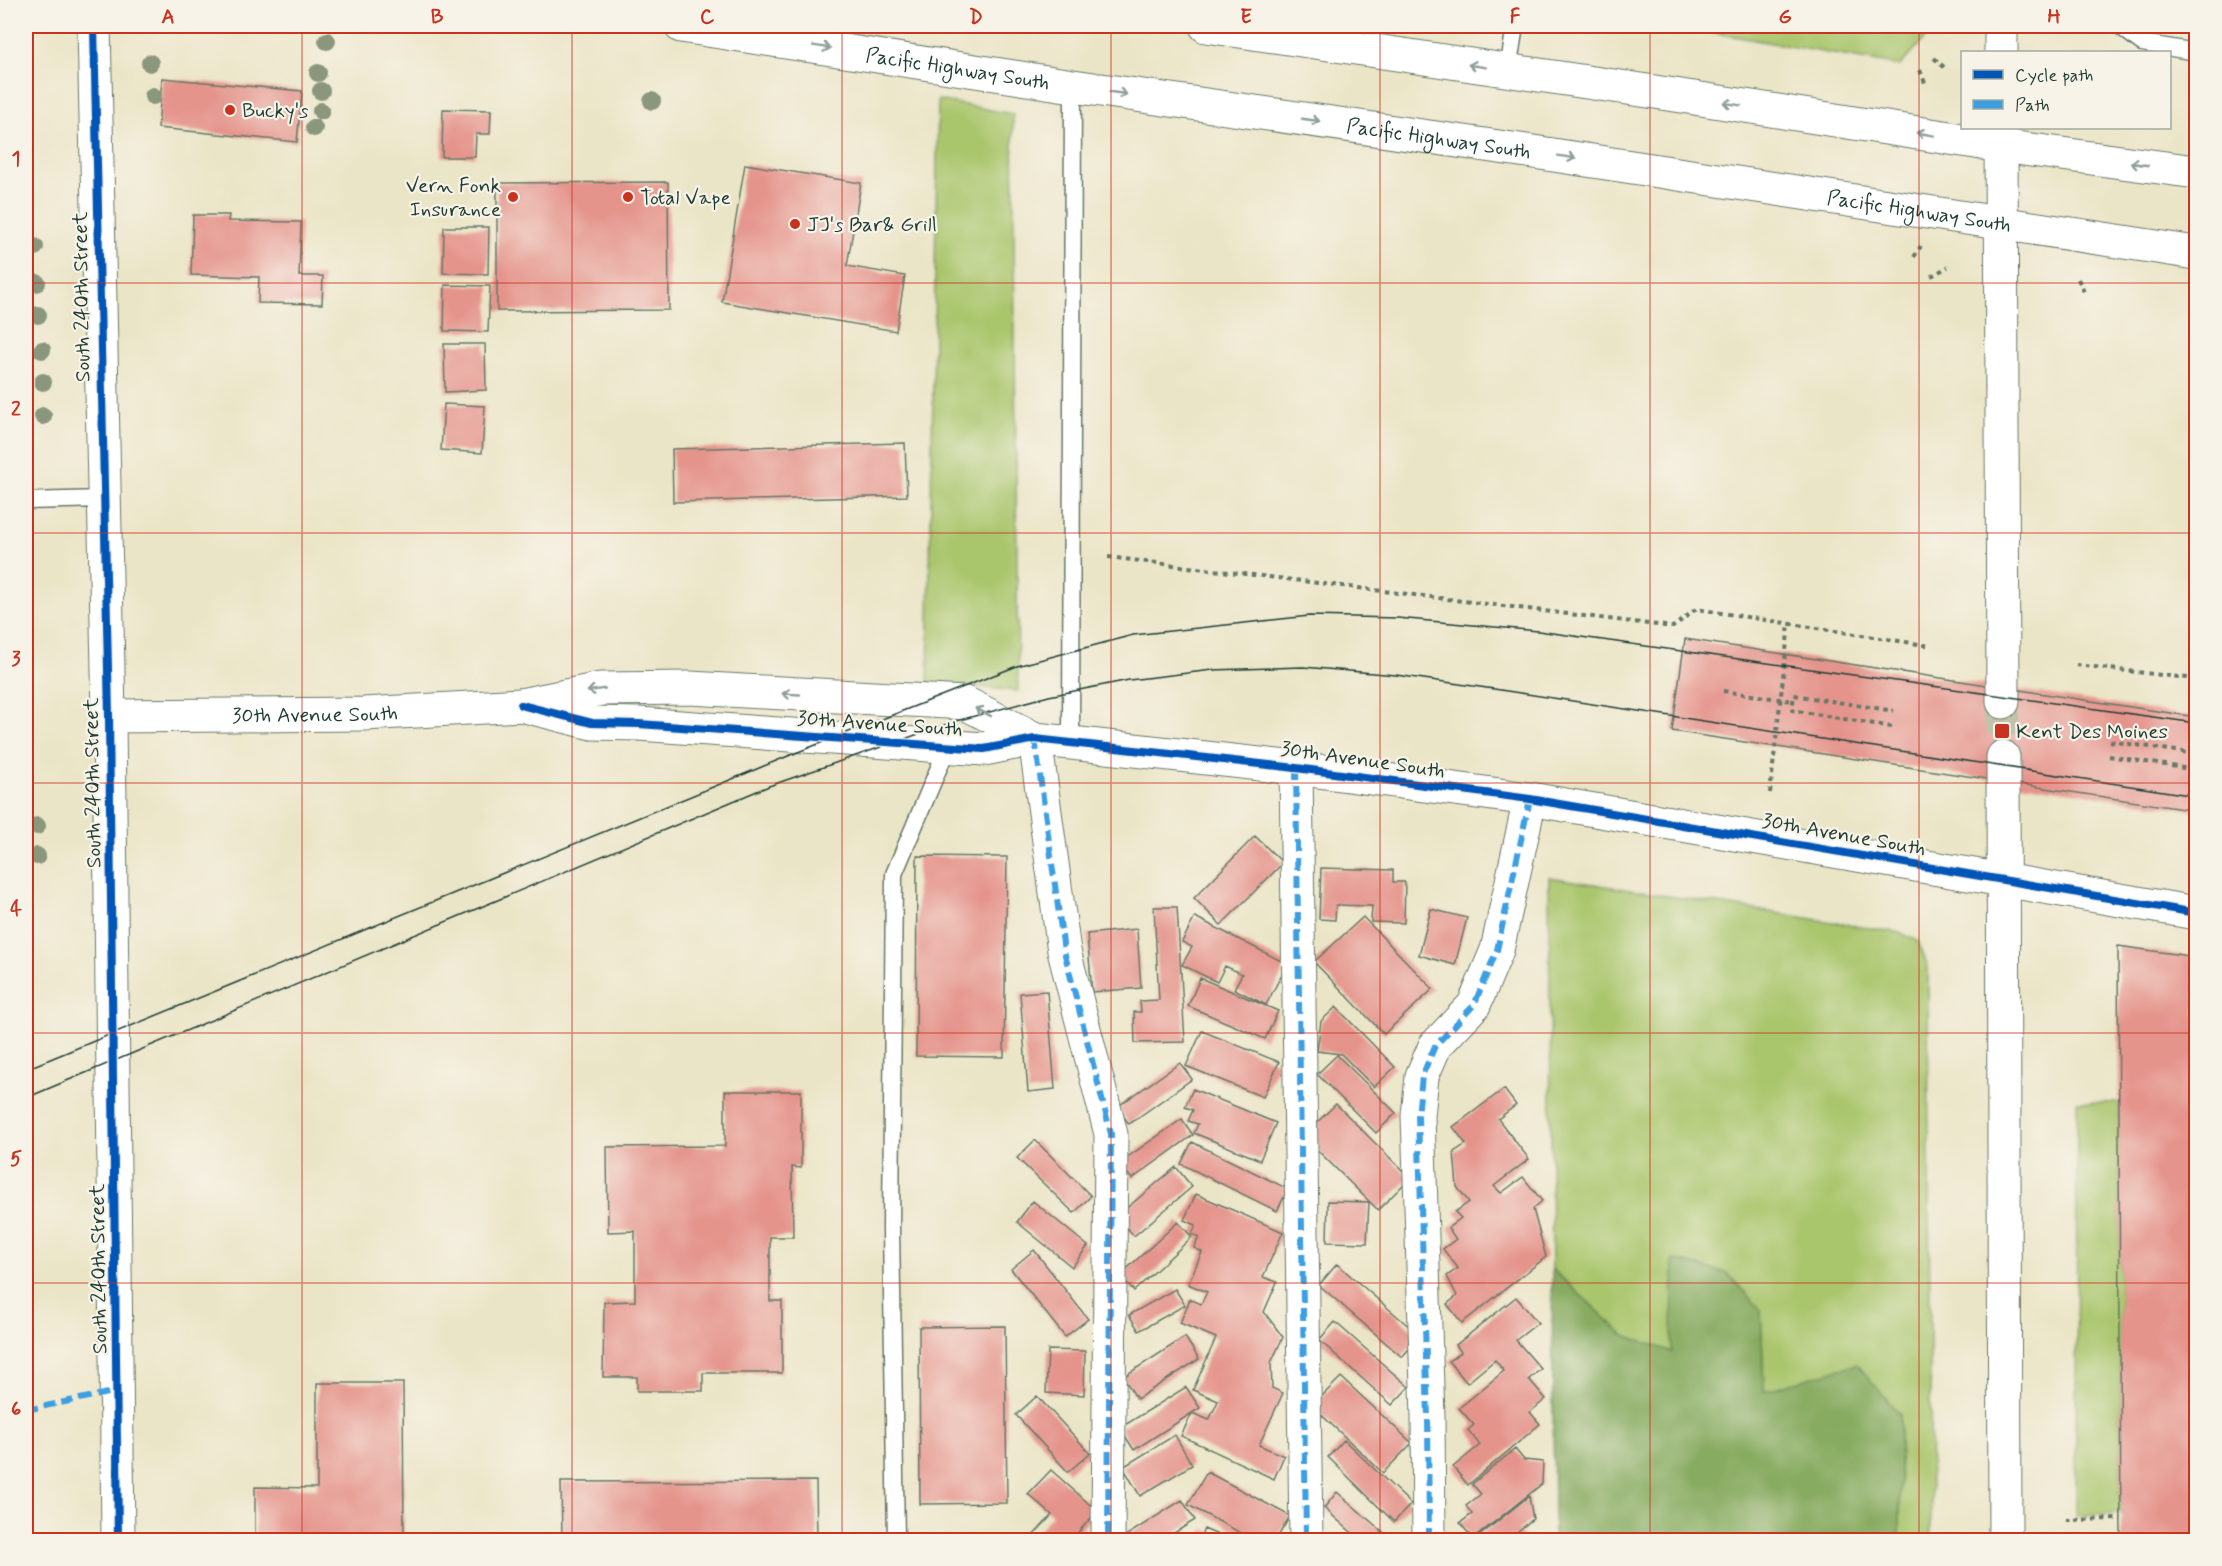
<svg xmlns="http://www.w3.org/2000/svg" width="2222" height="1566" font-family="Mynerve,sans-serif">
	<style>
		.green { fill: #aac66d; stroke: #648250; stroke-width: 1.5 }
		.forest { fill: #87ab60; stroke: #53744a; stroke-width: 1.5 }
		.building { fill: #e5948c }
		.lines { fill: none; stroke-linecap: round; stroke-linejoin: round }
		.street-tunnel { stroke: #c2c3aa; stroke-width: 33; stroke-dasharray: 33 16; stroke-linecap: butt }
		.lane-casing { stroke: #667867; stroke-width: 19 }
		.street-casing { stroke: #667867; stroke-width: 35 }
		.primary-casing { stroke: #667867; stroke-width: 35 }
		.path { stroke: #667867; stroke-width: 4; stroke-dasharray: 4.5 4.5; stroke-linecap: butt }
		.lane { stroke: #fff; stroke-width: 16 }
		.street { stroke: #fff; stroke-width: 33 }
		.primary { stroke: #fff; stroke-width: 33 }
		.tram { stroke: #1f3d34; stroke-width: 1.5 }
		.quiet { stroke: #3c9ee2; stroke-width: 6; stroke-dasharray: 12 6; stroke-linecap: butt }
		.cycleway-casing { stroke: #f7f3e8; stroke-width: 11 }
		.cycleway { stroke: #0057b8; stroke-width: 8 }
		.tree { fill: #8a977c }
		.oneway { stroke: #8f9e9a }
		.grid { fill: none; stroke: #c8321e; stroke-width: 1.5; stroke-opacity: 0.55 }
		.poi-dot { fill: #c8321e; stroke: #f7f3e8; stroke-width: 2 }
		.labels { text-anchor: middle; stroke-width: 4.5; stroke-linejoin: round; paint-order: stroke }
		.street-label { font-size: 21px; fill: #1f3d34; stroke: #f7f3e8 }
		.poi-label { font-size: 21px; fill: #1f3d34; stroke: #f7f3e8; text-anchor: start }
		.neatline { fill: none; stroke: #c8321e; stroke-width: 2 }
		.grid-label { font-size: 20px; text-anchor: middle; font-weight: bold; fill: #c8321e }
	</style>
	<rect width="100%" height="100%" fill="#f7f3e8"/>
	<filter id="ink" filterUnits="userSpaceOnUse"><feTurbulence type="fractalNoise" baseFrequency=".0167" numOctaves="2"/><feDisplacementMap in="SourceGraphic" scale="12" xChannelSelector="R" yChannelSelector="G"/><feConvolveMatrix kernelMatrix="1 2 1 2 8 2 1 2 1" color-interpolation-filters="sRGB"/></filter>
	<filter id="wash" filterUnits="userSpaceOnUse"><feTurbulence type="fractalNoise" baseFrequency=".008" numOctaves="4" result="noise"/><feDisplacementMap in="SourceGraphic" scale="24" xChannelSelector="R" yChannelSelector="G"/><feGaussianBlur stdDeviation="1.35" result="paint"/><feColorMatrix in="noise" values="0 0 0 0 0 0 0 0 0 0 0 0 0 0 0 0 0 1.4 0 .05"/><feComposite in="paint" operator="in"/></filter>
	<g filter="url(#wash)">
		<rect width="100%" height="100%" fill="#ebe5c7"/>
		<path class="green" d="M1711,26H1925V38L1900,66L1711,32Z
			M938,100L1013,114L1018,691L928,682Z
			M1549,877L1901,933L1918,941L1928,967L1931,1540H1900V1415L1764,1391L1761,1310L1672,1352L1624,1335L1552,1269Z
			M2077,1102L2119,1103L2121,1514L2076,1516Z"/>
		<path class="forest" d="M1673,1260L1727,1273L1761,1310L1764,1391L1857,1364L1900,1415V1540H1554L1552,1269L1624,1335L1672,1352Z"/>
		<g id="blocks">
			<path class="building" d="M162,78L302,91L297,142L158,128Z
				M443,109L491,110L490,134H476L475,157H442Z
				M745,164L861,183L847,266L905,276L896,331L722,302Z
				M668,182L669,310L497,311V183Z
				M193,215H229L228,221L301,222L299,276H323L322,304L258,303L259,277L191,275Z
				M444,227H489L488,274L443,273Z
				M445,285L490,286L488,332L444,331Z
				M444,344H485L486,390L445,392Z
				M444,404L485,406L482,453L441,450Z
				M905,443L907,496L673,502L672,449Z
				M1685,639L2196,717V811L1672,731Z
				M1255,836L1283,863L1221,925L1194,898Z
				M917,856L1007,857L1004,1057L916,1056Z
				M1321,868L1393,870V882H1405L1404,923L1371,922L1372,906L1336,905L1335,920L1319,919Z
				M1154,907H1177L1185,1042L1135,1043L1134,1012H1141L1140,1001L1159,1000Z
				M1431,909L1467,918L1455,965L1419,955Z
				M1195,917L1287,964L1266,1005L1234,989L1242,974L1225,966L1217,982L1182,965L1192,947L1182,942Z
				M1363,917L1433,989L1384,1034L1314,962Z
				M1137,929L1141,988L1092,992L1087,934Z
				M2118,946L2196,957V1540H2121Z
				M1200,978L1278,1011L1265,1039L1188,1006Z
				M1047,991L1055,1089L1028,1092L1020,993Z
				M1336,1007L1395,1067L1374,1087L1341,1054L1317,1051L1321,1021Z
				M1202,1031L1279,1062L1263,1097L1186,1066Z
				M1337,1055L1396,1113L1376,1133L1317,1074Z
				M1180,1063L1192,1079L1129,1124L1117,1107Z
				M1193,1089L1276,1123L1260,1160L1194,1133L1198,1124L1188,1121L1193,1110L1185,1107Z
				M1504,1089L1516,1105L1498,1119L1529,1159L1494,1186L1501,1193L1523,1177L1542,1201L1533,1209L1546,1257L1462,1323L1447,1304L1457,1296L1447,1276L1458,1268L1443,1249L1456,1239L1448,1228L1461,1218L1455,1212L1469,1202L1457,1187L1454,1152L1466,1144L1453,1127Z
				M725,1091H801V1168L792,1167L793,1237H770V1301H782V1373H703V1391H637V1377H603L604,1302L635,1301V1231L608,1232L607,1147L725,1146Z
				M1336,1104L1410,1178L1378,1210L1303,1136Z
				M1182,1119L1193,1135L1132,1179L1119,1163Z
				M1035,1140L1091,1196L1074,1213L1017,1158Z
				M1192,1142L1288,1189L1277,1211L1181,1164Z
				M1176,1167L1192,1187L1134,1236L1117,1216Z
				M1196,1194L1283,1232L1263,1277L1277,1282L1264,1312L1283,1337L1271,1363L1272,1388L1283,1393L1259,1445L1284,1456L1274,1479L1181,1436L1192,1413L1209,1420L1218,1401L1193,1390L1216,1338L1180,1323L1190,1299L1201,1304L1207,1292L1188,1284L1202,1252L1194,1248L1199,1237L1192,1234L1196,1225L1184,1220Z
				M1033,1201L1088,1246L1072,1267L1017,1222Z
				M1328,1201L1369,1202L1367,1243L1327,1242Z
				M1178,1222L1192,1237L1134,1291L1120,1275Z
				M1034,1250L1088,1319L1065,1337L1011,1269Z
				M1337,1264L1420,1336L1402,1357L1319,1285Z
				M1175,1289L1185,1305L1139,1331L1129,1315Z
				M1516,1297L1538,1323L1516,1340L1541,1369L1529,1379L1546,1399L1530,1412L1540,1424L1468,1485L1453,1467L1480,1445L1468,1430L1474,1425L1459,1408L1504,1371L1495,1360L1467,1383L1449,1361L1461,1352L1456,1345Z
				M1335,1322L1409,1387L1392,1405L1319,1340Z
				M1005,1326L1007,1503L920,1504L919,1327Z
				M1185,1337L1199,1359L1137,1399L1123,1377Z
				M1048,1350L1085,1351L1084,1395L1046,1393Z
				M1341,1377L1412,1443L1383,1473L1312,1406Z
				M317,1383H403L404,1540H255V1487L317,1488Z
				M1186,1387L1200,1408L1134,1450L1120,1428Z
				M1037,1396L1090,1453L1068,1472L1016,1415Z
				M1175,1435L1192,1465L1140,1496L1123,1467Z
				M1344,1440L1411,1504L1394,1522L1328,1457Z
				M1515,1449L1524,1460L1543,1462L1542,1484L1473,1539L1460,1523L1472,1514L1466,1506L1481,1494L1472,1484Z
				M1051,1470L1097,1511L1075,1536L1080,1540H1029L1052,1515L1028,1494Z
				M1207,1472L1290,1516L1276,1540H1254L1188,1505Z
				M816,1481L817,1540H562L561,1482Z
				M1337,1492L1392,1540H1360L1324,1508Z
				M1529,1496L1533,1519L1518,1531L1527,1540H1474Z
				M1182,1500L1195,1520L1163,1540H1119Z
				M1204,1529L1230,1540H1199Z
				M1171,1537L1191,1538V1540H1171Z"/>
		</g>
	</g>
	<g filter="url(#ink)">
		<use href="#blocks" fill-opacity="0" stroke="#667867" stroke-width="1.5"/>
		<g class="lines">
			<path class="street-tunnel" d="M2003,702V757"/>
			<defs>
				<path id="lane" d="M2120,26L2142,43L2196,52
					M1508,70L1515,26
					M26,501L104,499
					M1071,743L1073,86
					M896,1540L891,1228L894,874L948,746"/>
				<g id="street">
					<path d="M94,26L109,716L118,1540"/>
					<path d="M2001,52V26"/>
					<path d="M2001,128L2003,702"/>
					<path d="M521,705L592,723L639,724L984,749L1035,739L1296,768L1530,799L2196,913"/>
					<path id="s1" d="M109,716L364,714L521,705L601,689L690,688L965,703L1035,739"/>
					<path d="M1035,739L1064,951L1111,1134L1108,1540"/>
					<path d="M2003,757L2005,1540"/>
					<path d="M1296,768L1306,1540"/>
					<path d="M1429,1540L1428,1417L1418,1116L1422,1076L1435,1046L1474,1005L1497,950L1530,799"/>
				</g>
				<g id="primary">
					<path id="s2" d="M681,26L1073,86L1527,151L2196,253"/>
					<path d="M1206,26L1675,95L2001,146L2196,172"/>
				</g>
			</defs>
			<use href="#lane" class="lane-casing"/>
			<use href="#street" class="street-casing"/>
			<use href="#primary" class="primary-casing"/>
			<path class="path" d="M1934,58L1946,69
				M1920,70L1925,83
				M1914,257L1921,246
				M1931,276L1948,267
				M2078,279L2085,294
				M1108,557L1673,627L1696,609L1931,646
				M2076,665L2196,679
				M1723,691L1793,701
				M1892,727L1792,710L1794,695L1894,711
				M2110,741L2196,754
				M2109,756L2196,770
				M1770,793L1789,624
				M2066,1520L2121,1519"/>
			<use href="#lane" class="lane"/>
			<use href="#street" class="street"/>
			<use href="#primary" class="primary"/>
			<path class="tram" d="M26,1069L798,752L1017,666L1133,635L1309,616L1397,618L1538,631L2196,723
				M26,1098L769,786L956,721L1049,696L1129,680L1213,670L1303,667L1396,675L1494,689L2196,796"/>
			<path class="quiet" d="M1035,739L1064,951L1111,1134L1108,1540
				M1296,768L1306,1540
				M26,1410L118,1391
				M1429,1540L1428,1417L1418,1116L1422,1076L1435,1046L1474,1005L1497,950L1530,799"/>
			<defs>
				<path id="cycleway" d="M94,26L109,716L118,1540
					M521,705L592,723L639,724L984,749L1035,739L1296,768L1530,799L2196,913"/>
			</defs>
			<use href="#cycleway" class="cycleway-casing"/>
			<use href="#cycleway" class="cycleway"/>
		</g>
		<g class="tree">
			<circle cx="327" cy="41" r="9"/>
			<circle cx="150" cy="63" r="9"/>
			<circle cx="318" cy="73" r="9"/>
			<circle cx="321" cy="91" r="9"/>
			<circle cx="153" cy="96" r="9"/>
			<circle cx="652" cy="101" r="9"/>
			<circle cx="321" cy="111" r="9"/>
			<circle cx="314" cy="128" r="9"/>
			<circle cx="35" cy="247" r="9"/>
			<circle cx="37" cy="283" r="9"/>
			<circle cx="38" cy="315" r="9"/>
			<circle cx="42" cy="350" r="9"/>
			<circle cx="43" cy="382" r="9"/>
			<circle cx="43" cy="416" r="9"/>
			<circle cx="37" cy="826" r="9"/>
			<circle cx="37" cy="856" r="9"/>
		</g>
		<defs><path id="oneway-shaft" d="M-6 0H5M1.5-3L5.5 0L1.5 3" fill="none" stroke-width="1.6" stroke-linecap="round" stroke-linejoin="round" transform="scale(1.5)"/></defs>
		<g class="oneway">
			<use href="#oneway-shaft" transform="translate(822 47) rotate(9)"/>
			<use href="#oneway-shaft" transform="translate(1477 66) rotate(-171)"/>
			<use href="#oneway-shaft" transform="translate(1118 93) rotate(8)"/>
			<use href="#oneway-shaft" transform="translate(1732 104) rotate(-171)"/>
			<use href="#oneway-shaft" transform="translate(1311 120) rotate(8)"/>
			<use href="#oneway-shaft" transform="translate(1925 134) rotate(-170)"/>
			<use href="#oneway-shaft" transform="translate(1567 157) rotate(9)"/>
			<use href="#oneway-shaft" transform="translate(2139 164) rotate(-172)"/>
			<use href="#oneway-shaft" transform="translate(596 690) rotate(171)"/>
			<use href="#oneway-shaft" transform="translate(791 694) rotate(-177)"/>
			<use href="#oneway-shaft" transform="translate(983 712) rotate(-153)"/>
		</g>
	</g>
	<path class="grid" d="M302,26V1540M572,26V1540M842,26V1540M1111,26V1540M1380,26V1540M1650,26V1540M1919,26V1540M26,283H2196M26,533H2196M26,783H2196M26,1033H2196M26,1283H2196"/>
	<g class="poi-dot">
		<circle cx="230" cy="110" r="6"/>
		<circle cx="513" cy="197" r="6"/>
		<circle cx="628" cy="197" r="6"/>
		<circle cx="795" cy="224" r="6"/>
		<rect x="1994" y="723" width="16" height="16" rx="3"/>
	</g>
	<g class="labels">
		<g class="street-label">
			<text dy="7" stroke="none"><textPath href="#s2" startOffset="280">Pacific Highway South</textPath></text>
			<text dy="7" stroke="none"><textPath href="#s2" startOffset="766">Pacific Highway South</textPath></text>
			<text dy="7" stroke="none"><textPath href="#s2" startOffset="1252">Pacific Highway South</textPath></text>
			<text transform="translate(81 297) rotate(-91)" y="7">South 240th Street</text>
			<text dy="7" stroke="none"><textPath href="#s1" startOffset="206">30th Avenue South</textPath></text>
			<text transform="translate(880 723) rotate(4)" y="7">30th Avenue South</text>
			<text transform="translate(1363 759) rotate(8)" y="7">30th Avenue South</text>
			<text transform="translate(92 783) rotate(-91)" y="7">South 240th Street</text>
			<text transform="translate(1844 834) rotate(10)" y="7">30th Avenue South</text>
			<text transform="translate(98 1269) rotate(-91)" y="7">South 240th Street</text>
		</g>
		<g class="poi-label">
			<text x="242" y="117">Bucky's</text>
			<text x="501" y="192" text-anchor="end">Vern Fonk<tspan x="501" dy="24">Insurance</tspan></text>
			<text x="640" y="204">Total Vape</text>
			<text x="807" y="231">JJ's Bar&amp; Grill</text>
			<text x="2016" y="738">Kent Des Moines</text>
		</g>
	</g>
	<rect width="2222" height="1566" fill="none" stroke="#f7f3e8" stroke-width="66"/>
	<rect x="1961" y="51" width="210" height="78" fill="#f7f3e8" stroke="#a1aaa0" stroke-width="1.5"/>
	<rect x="1973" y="70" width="30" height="9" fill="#0057b8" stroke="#a1aaa0" stroke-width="1.5"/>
	<text x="2015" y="81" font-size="18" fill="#1f3d34">Cycle path</text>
	<rect x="1973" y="100" width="30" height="9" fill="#3c9ee2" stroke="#a1aaa0" stroke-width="1.5"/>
	<text x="2015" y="111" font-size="18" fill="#1f3d34">Path</text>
	<rect x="33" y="33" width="2156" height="1500" class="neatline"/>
	<g class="grid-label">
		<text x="168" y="23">A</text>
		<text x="437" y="23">B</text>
		<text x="707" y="23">C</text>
		<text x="976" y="23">D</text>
		<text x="1246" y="23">E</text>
		<text x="1515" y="23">F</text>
		<text x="1785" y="23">G</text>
		<text x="2054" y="23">H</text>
		<text x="16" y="165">1</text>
		<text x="16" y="415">2</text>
		<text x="16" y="665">3</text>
		<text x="16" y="915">4</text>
		<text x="16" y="1165">5</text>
		<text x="16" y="1415">6</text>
	</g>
</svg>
